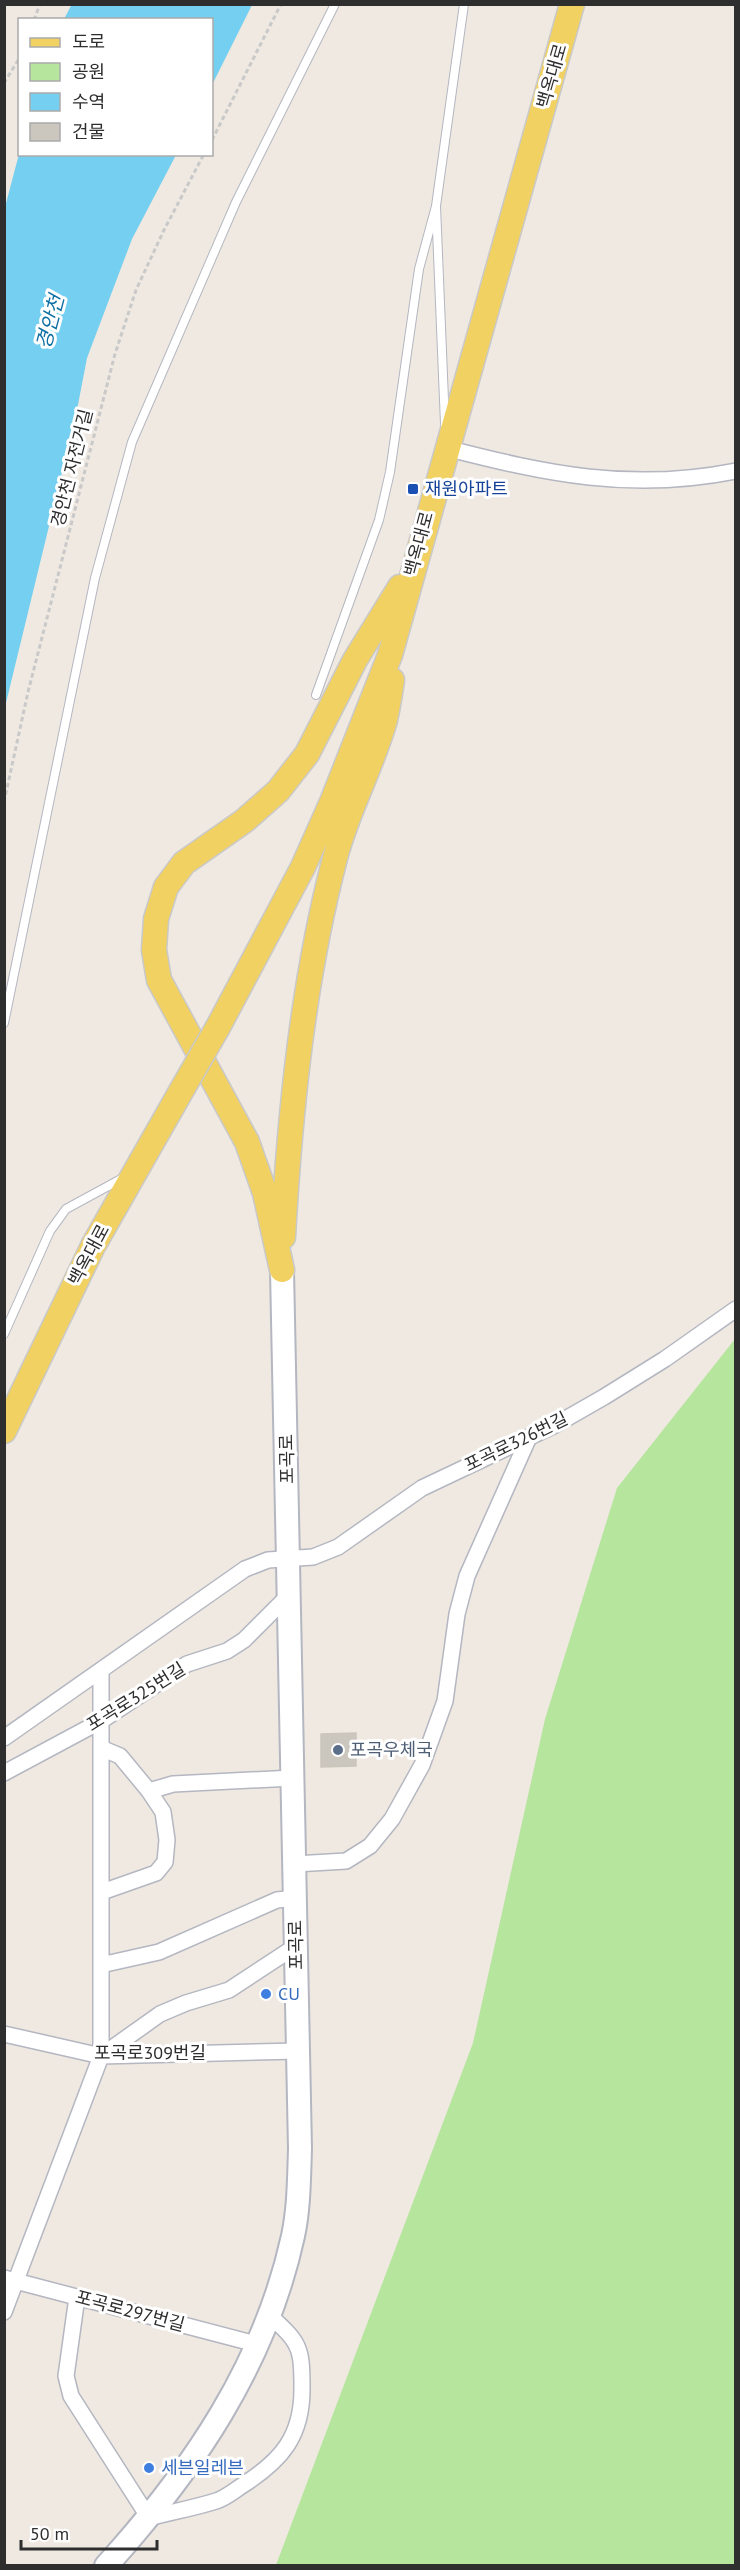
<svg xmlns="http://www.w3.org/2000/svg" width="740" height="2570" font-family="'PT Sans','Noto Sans KR',sans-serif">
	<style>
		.green { fill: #b6e59e }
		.water { fill: #75cff0 }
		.building { fill: #cbc7bf; stroke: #cbc5ba; stroke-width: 1.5 }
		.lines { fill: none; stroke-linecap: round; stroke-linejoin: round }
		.lane-casing { stroke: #b4b7c1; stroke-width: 10 }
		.street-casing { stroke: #b4b7c1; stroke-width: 18 }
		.secondary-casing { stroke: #b4b7c1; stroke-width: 26 }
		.primary-casing { stroke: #c9c9c9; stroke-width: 27 }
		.path { stroke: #c9c9c9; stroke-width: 3; stroke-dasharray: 4.5 3; stroke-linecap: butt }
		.lane { stroke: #fff; stroke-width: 8 }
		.street { stroke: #fff; stroke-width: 15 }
		.secondary { stroke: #fff; stroke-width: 22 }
		.primary { stroke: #f2d163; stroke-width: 24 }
		.primary-bridge-casing { stroke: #c9c9c9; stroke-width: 27; stroke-linecap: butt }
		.primary-bridge { stroke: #f2d163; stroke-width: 24 }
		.transit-dot { fill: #1a4fb4; stroke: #fff; stroke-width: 2 }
		.service-dot { fill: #5c6f8a; stroke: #fff; stroke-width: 2 }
		.shop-dot { fill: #3f7fe0; stroke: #fff; stroke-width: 2 }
		.labels { text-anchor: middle; stroke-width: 6; stroke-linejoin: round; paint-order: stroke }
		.street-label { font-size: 18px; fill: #2e2e2e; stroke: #fff }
		.transit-label { font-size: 18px; fill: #164399; stroke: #fff; text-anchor: start }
		.service-label { font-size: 18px; fill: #4e5e75; stroke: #fff; text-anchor: start }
		.shop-label { font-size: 18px; fill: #366cbe; stroke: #fff; text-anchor: start }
		.water-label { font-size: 20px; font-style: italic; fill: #0d6fa3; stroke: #fff }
	</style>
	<rect width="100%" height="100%" fill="#efe9e1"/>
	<path class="green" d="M735,1339V2565H276L473,2043L545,1719L617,1488Z"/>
	<path class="water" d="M72,4H252V5L212,85V20L64,19Z
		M19,154L176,155L132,239L87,358L76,415L5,707L4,211Z"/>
	<path class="building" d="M356,1733V1766L321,1767V1734Z"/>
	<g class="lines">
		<defs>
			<path id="lane" d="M445,424L436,206L464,4
				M316,695L379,520L390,472L419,269L436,206
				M4,1023L95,578L132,442L236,202L335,4
				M4,1334L50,1231L66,1209L123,1178"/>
			<path id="street" d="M446,448C547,474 631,492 736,471
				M4,1738L245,1569L268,1560L313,1557L338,1547L422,1488L555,1425L604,1397L665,1359L736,1309
				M101,1748L120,1756L149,1791L163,1812L167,1840L165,1862L156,1873L102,1892
				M4,1773L101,1721L187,1664L227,1651L244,1640L290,1594
				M149,1791L173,1784L293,1778
				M295,1864L346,1861L370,1846L392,1819L422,1765L445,1701L457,1614L467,1576L529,1437
				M101,1965L159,1952L277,1900L295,1898
				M4,2034L101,2056L298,2051
				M101,2056L160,2014L186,2003L229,1990L296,1946
				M4,2278L256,2344
				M77,2297L66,2376L71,2396L149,2518C171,2512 194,2508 216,2501C226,2498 235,2490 243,2485C282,2460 302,2436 302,2389C302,2346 300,2343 268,2314
				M4,2312L101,2056V1670"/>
			<path id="secondary" d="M106,2566C193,2470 265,2364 293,2236C299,2208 299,2178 300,2149L282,1270"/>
			<path id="primary" d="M218,1027L303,867L332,802L390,655L572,4
				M283,1237C290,1111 303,981 335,858C347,811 372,767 385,720C388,707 390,693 392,680
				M282,1270L265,1193L247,1142L159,980L154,950L156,919L166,887L184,863L244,821L278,791L307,754L355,660L400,587
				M4,1431L93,1246L184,1086"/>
		</defs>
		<use href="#lane" class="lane-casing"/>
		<use href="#street" class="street-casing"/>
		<use href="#secondary" class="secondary-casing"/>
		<use href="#primary" class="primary-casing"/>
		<path class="path" d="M34,20L40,4
			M4,83L20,57
			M212,140L281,4
			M4,802L28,692L115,354L136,290L164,230L204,154"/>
		<use href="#lane" class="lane"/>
		<use href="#street" class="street"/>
		<use href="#secondary" class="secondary"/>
		<use href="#primary" class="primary"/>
		<defs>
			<path id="primary-bridge" d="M184,1086L218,1027"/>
		</defs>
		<use href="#primary-bridge" class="primary-bridge-casing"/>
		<use href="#primary-bridge" class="primary-bridge"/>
	</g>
	<rect class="transit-dot" x="407" y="483" width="12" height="12" rx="3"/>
	<circle class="service-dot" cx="338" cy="1750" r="6"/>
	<g class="shop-dot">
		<circle cx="266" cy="1994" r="6"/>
		<circle cx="149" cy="2468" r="6"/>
	</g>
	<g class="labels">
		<g class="street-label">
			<text transform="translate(552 76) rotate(-74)" y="6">백옥대로</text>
			<text transform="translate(72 468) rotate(-76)" y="6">경안천 자전거길</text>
			<text transform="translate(419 544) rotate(-75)" y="6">백옥대로</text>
			<text transform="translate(89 1255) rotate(-62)" y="6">백옥대로</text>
			<text transform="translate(516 1442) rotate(-26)" y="6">포곡로326번길</text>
			<text transform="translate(287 1459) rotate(-91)" y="6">포곡로</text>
			<text transform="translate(136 1697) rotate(-32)" y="6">포곡로325번길</text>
			<text transform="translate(296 1945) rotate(-91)" y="6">포곡로</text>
			<text x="150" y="2059">포곡로309번길</text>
			<text transform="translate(130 2311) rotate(15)" y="6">포곡로297번길</text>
		</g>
		<g class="transit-label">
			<text x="425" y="495">재원아파트</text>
		</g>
		<g class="service-label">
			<text x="350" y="1756">포곡우체국</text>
		</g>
		<g class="shop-label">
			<text x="278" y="2000">CU</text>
			<text x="161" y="2474">세븐일레븐</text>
		</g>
		<g class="water-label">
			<text transform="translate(50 322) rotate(-75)" y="7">경안천</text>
		</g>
	</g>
	<rect width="740" height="2570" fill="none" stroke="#2e2e2e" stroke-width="12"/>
	<rect x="18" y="18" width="195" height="138" fill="#ffffff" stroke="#ababab" stroke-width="1.5"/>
	<rect x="30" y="38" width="30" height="9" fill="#f2d163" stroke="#ababab" stroke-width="1.5"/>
	<text x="72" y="48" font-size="18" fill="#2e2e2e">도로</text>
	<rect x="30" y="63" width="30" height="18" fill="#b6e59e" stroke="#ababab" stroke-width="1.5"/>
	<text x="72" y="78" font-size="18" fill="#2e2e2e">공원</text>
	<rect x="30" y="93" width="30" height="18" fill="#75cff0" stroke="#ababab" stroke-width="1.5"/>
	<text x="72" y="108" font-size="18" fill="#2e2e2e">수역</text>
	<rect x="30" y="123" width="30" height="18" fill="#cbc7bf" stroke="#ababab" stroke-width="1.5"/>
	<text x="72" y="138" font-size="18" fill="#2e2e2e">건물</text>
	<path d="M21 2540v9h136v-9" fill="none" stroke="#2e2e2e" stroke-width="3"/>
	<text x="30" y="2540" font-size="18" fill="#2e2e2e" stroke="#ffffff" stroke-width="4.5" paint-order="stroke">50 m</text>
</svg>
